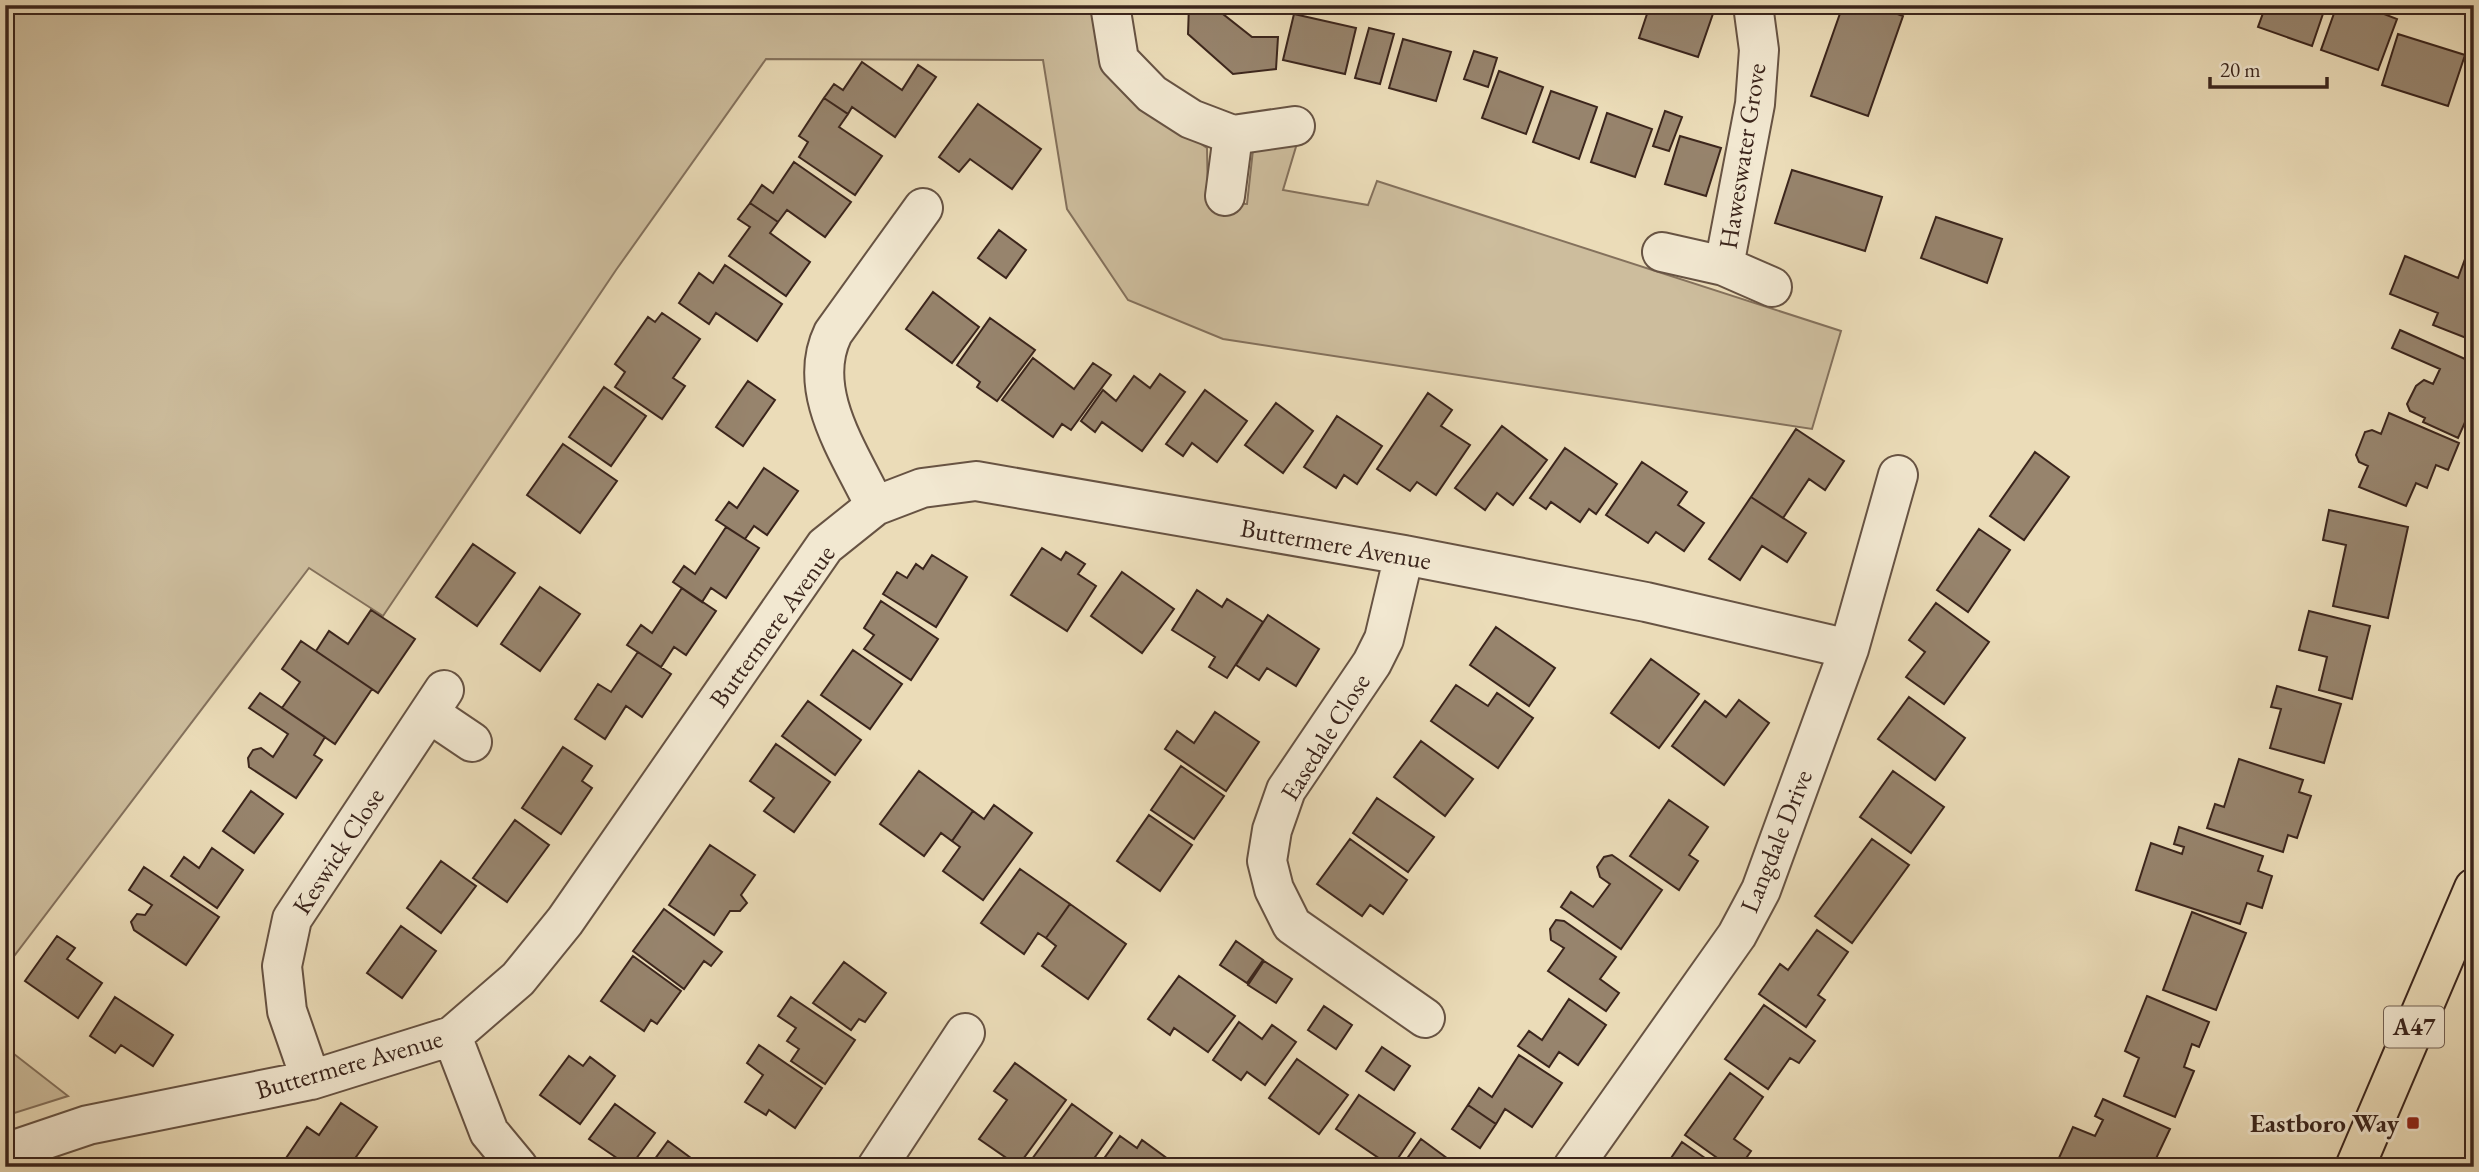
<svg xmlns="http://www.w3.org/2000/svg" width="2479" height="1172" font-family="'EB Garamond',serif">
	<style>
		.green { fill: #cdbd9d; stroke: #84715c; stroke-width: 2 }
		.building { fill: #97846d; stroke: #3b251c; stroke-width: 2 }
		.lines { fill: none; stroke-linecap: round; stroke-linejoin: round }
		.minor-casing { stroke: #675343; stroke-width: 42 }
		.primary-casing { stroke: #3b251c; stroke-width: 42 }
		.minor { stroke: #f2e8d1; stroke-width: 38 }
		.primary { stroke: #ebdcb8; stroke-width: 38 }
		.poi-dot { fill: #8f2418; stroke: #f2e8d1; stroke-width: 2.5 }
		.labels { text-anchor: middle; stroke-width: 6; stroke-linejoin: round; paint-order: stroke }
		.shield { fill: #f2e8d1; stroke: #726052; stroke-width: 2 }
		.shield-label { font-size: 24px; font-weight: bold; fill: #3b251c }
		.street-label { font-size: 26px; fill: #3b251c; stroke: #f2e8d1 }
		.poi-label { font-size: 26px; font-weight: bold; fill: #3b251c; stroke: #f2e8d1; text-anchor: end }
	</style>
	<rect width="100%" height="100%" fill="#ebdcb8"/>
	<filter id="stains"><feTurbulence type="fractalNoise" baseFrequency=".00286" numOctaves="4"/><feColorMatrix values="0 0 0 0 .2 0 0 0 0 .09 0 0 0 0 .02 0 0 0 .5 -.17"/></filter>
	<radialGradient id="worn" r=".72"><stop offset=".6" stop-color="#630" stop-opacity="0"/><stop offset="1" stop-color="#630" stop-opacity=".3"/></radialGradient>
	<path class="green" d="M5,5H1098V27L1117,86L1207,148L1208,202L1247,204L1253,150L1298,140L1283,190L1368,205L1377,181L1841,331L1812,429L1223,339L1128,300L1067,209L1043,60L766,59L616,270L383,616L309,568L5,968Z
		M5,1047L68,1096L5,1116Z"/>
	<path class="building" d="M1189,5H1225L1223,14L1252,37H1278L1276,69L1233,74L1188,34Z
		M1650,5H1716L1698,57L1639,38Z
		M1843,5H1873L1903,16L1868,116L1811,96Z
		M2148,5H2174L2172,13Z
		M2266,5H2326L2312,46L2258,27Z
		M2337,5H2361L2397,19L2378,70L2321,50Z
		M1294,14L1356,28L1345,74L1283,60Z
		M1369,28L1394,34L1380,84L1355,78Z
		M2398,34L2465,55L2448,106L2382,85Z
		M1403,39L1451,52L1436,101L1389,88Z
		M1474,51L1497,58L1488,87L1464,79Z
		M862,62L902,90L918,65L936,77L895,137L852,107L848,114L824,98L834,84L843,90Z
		M1499,71L1543,87L1526,134L1482,118Z
		M1551,91L1597,107L1579,159L1533,142Z
		M824,98L848,114L839,127L882,156L855,195L799,157L808,142L799,136Z
		M978,104L1041,149L1012,189L970,159L959,172L939,157Z
		M1665,111L1682,117L1669,151L1653,146Z
		M1607,113L1652,129L1635,177L1591,162Z
		M1680,136L1721,148L1706,196L1665,184Z
		M794,162L851,202L825,237L787,210L778,222L750,203L762,185L773,193Z
		M1792,170L1882,197L1865,251L1775,223Z
		M750,203L778,222L770,233L810,262L786,296L729,256L750,227L738,219Z
		M1936,217L2002,239L1987,283L1921,258Z
		M999,230L1026,250L1006,278L978,258Z
		M2405,256L2458,278L2465,259L2474,263V341L2433,325L2438,313L2390,294Z
		M725,265L782,304L757,341L716,313L709,324L679,303L699,273L713,283Z
		M933,292L979,327L952,363L906,329Z
		M662,313L700,339L673,378L685,386L662,419L615,387L625,372L615,364L648,317L655,322Z
		M990,318L1035,350L997,401L977,387L980,382L957,365Z
		M2400,330L2474,363V402L2458,438L2423,422L2425,418L2410,411L2407,404L2416,386L2424,380L2433,384L2440,369L2392,348Z
		M1033,358L1074,389L1093,363L1111,375L1071,430L1062,424L1053,437L1002,400Z
		M1160,374L1185,392L1142,451L1102,422L1095,432L1081,421L1103,390L1116,401L1134,376L1150,388Z
		M748,381L775,400L743,446L716,427Z
		M604,387L646,416L611,466L569,437Z
		M1205,390L1247,421L1217,462L1192,443L1183,456L1166,444Z
		M1428,393L1452,410L1441,426L1470,445L1436,495L1417,482L1410,491L1377,469Z
		M1276,403L1313,431L1283,473L1245,445Z
		M2389,413L2459,443L2448,470L2436,465L2427,488L2416,483L2406,506L2359,487L2368,466L2359,462L2356,455L2365,432L2372,430L2381,434Z
		M1337,416L1382,446L1357,484L1344,475L1336,488L1304,467Z
		M1502,426L1547,460L1513,505L1497,493L1485,510L1455,488Z
		M1796,429L1844,461L1825,490L1809,479L1783,518L1751,497Z
		M563,444L617,481L580,533L527,495Z
		M1565,448L1617,484L1596,514L1589,509L1580,522L1551,502L1546,509L1530,498Z
		M2035,452L2069,477L2024,540L1990,516Z
		M1642,462L1687,492L1678,505L1704,523L1684,551L1656,532L1648,543L1606,515Z
		M764,468L798,491L767,535L754,526L745,539L716,520L729,502L737,508Z
		M1751,497L1806,533L1787,562L1762,546L1740,580L1709,559Z
		M2329,510L2408,527L2388,618L2333,606L2346,545L2323,540Z
		M726,527L759,548L726,598L711,588L702,602L673,582L684,566L695,574Z
		M1979,529L2010,550L1968,612L1937,590Z
		M473,544L515,573L477,626L436,597Z
		M1042,548L1061,560L1066,552L1085,564L1078,574L1096,586L1067,631L1011,595Z
		M932,555L967,577L936,627L883,594L897,572L907,578L916,564L923,569Z
		M1122,572L1174,609L1142,653L1091,616Z
		M540,587L580,614L540,671L501,644Z
		M682,588L716,611L686,655L674,647L661,667L627,645L641,625L652,633Z
		M1197,590L1222,607L1227,599L1263,622L1227,678L1209,667L1215,657L1172,630Z
		M881,601L938,639L911,680L864,649L874,635L864,628Z
		M1936,603L1989,642L1944,704L1906,677L1925,652L1909,640Z
		M371,610L415,639L378,693L316,651L329,631L348,644Z
		M2309,611L2370,626L2352,699L2319,690L2327,657L2299,650Z
		M1268,615L1319,649L1296,686L1267,668L1259,680L1236,665Z
		M1496,627L1555,668L1529,706L1470,665Z
		M301,641L372,689L335,744L282,708L300,682L282,669Z
		M853,650L902,684L870,729L821,695Z
		M638,652L671,674L642,717L626,706L605,739L575,719L598,684L611,692Z
		M1651,659L1699,694L1659,748L1611,713Z
		M1456,685L1488,706L1497,693L1533,718L1498,768L1431,721Z
		M2277,686L2341,704L2324,763L2270,748L2281,709L2271,707Z
		M260,693L325,737L314,755L322,760L296,798L249,767L248,758L253,750L261,748L273,757L288,734L249,708Z
		M1909,697L1965,738L1935,780L1878,739Z
		M1739,700L1769,723L1724,785L1672,746L1705,701L1726,717Z
		M808,701L861,740L835,775L782,736Z
		M1215,712L1259,742L1226,791L1165,749L1177,731L1194,743Z
		M1421,741L1473,779L1445,816L1394,777Z
		M776,744L830,782L794,832L764,811L774,798L750,781Z
		M563,747L592,766L582,781L592,788L561,834L522,808Z
		M2239,759L2303,780L2299,792L2311,796L2297,838L2288,835L2283,852L2207,828L2215,804L2224,807Z
		M1181,766L1224,796L1194,839L1151,810Z
		M919,771L973,811L952,841L941,833L924,856L880,824Z
		M1893,771L1944,807L1911,853L1860,817Z
		M251,791L283,814L254,853L223,831Z
		M1377,798L1434,837L1408,872L1353,833Z
		M1669,800L1708,827L1689,855L1698,861L1679,890L1630,856Z
		M994,805L1032,833L983,900L943,871L960,847L952,841L973,811L984,819Z
		M1149,815L1192,845L1160,891L1117,861Z
		M515,820L549,845L507,902L473,878Z
		M2179,827L2263,856L2258,871L2272,876L2262,908L2247,903L2240,924L2136,890L2151,843L2182,854L2184,847L2174,844Z
		M1350,839L1407,880L1383,914L1370,905L1362,916L1317,884Z
		M1872,839L1909,865L1852,943L1815,916Z
		M710,845L755,875L741,895L747,903L740,911H730L714,935L669,905Z
		M212,848L243,870L217,908L171,876L184,857L199,868Z
		M1612,855L1662,890L1621,949L1561,907L1571,892L1593,907L1610,884L1600,877L1597,867L1604,857Z
		M441,861L476,886L441,933L407,908Z
		M144,867L219,917L186,965L134,930L131,922L137,914L145,915L152,905L129,890Z
		M1020,869L1070,904L1046,938L1038,933L1024,954L981,923Z
		M1070,904L1126,944L1088,999L1042,966L1056,946L1046,938Z
		M664,909L722,952L711,966L704,961L684,989L633,951Z
		M2192,912L2246,933L2216,1010L2163,990Z
		M1556,920L1564,921L1616,957L1600,979L1619,993L1606,1011L1548,971L1564,948L1551,940L1550,929Z
		M401,926L436,951L402,998L367,973Z
		M1817,930L1848,952L1818,995L1825,1000L1806,1027L1759,994L1780,964L1788,970Z
		M57,936L75,948L67,959L102,983L78,1018L25,981Z
		M1236,941L1263,960L1247,983L1220,965Z
		M633,956L681,991L657,1024L651,1020L644,1031L601,1001Z
		M1264,961L1292,979L1276,1003L1248,985Z
		M844,962L886,993L865,1022L859,1019L851,1030L813,1003Z
		M1179,976L1235,1016L1208,1052L1174,1028L1170,1035L1148,1019Z
		M2147,996L2209,1022L2199,1047L2192,1044L2184,1067L2194,1071L2175,1117L2124,1096L2139,1058L2125,1051Z
		M115,997L173,1035L153,1066L121,1045L115,1053L90,1036Z
		M791,997L855,1040L825,1084L791,1061L799,1049L787,1041L796,1028L778,1016Z
		M1569,999L1606,1025L1578,1065L1559,1052L1549,1067L1518,1046L1529,1031L1542,1040Z
		M1764,1005L1815,1041L1799,1063L1790,1058L1768,1089L1725,1059Z
		M1324,1006L1352,1025L1336,1049L1308,1030Z
		M1239,1022L1262,1039L1272,1025L1296,1042L1265,1085L1247,1072L1241,1080L1213,1060Z
		M759,1045L822,1088L795,1128L769,1110L766,1115L745,1102L763,1075L747,1063Z
		M1382,1047L1410,1066L1394,1090L1366,1071Z
		M1519,1055L1562,1083L1532,1127L1505,1109L1496,1124L1468,1105L1479,1088L1492,1097Z
		M569,1056L583,1066L590,1057L615,1076L580,1124L540,1095Z
		M1297,1059L1348,1095L1319,1134L1269,1098Z
		M1015,1063L1066,1100L1018,1166L979,1139L1007,1100L994,1091Z
		M1730,1073L1763,1097L1734,1139L1751,1151L1740,1167H1730L1685,1135Z
		M1359,1095L1415,1133L1392,1167L1336,1129Z
		M2103,1099L2170,1129L2152,1167H2072L2058,1160L2073,1127L2095,1136L2103,1120L2095,1116Z
		M341,1103L377,1127L349,1167H280L307,1127L319,1135Z
		M615,1104L655,1133L630,1167L589,1139Z
		M1072,1104L1112,1133L1088,1167H1042L1032,1159Z
		M1468,1105L1496,1124L1480,1148L1452,1129Z
		M1120,1136L1137,1148L1142,1140L1172,1162L1168,1167H1098Z
		M1421,1139L1459,1167H1401Z
		M668,1141L703,1167H649Z
		M1682,1142L1715,1165L1714,1167H1665Z"/>
	<g class="lines">
		<defs>
			<path id="minor" d="M1110,5L1119,60L1152,94L1191,119L1233,135
				M1225,196L1233,135L1295,126
				M1662,252L1724,266L1772,287
				M1724,266L1755,104L1759,50L1753,5
				M875,506C850,453 805,391 833,333L923,208
				M1404,555L1384,639L1372,663L1286,790L1272,830L1267,861L1274,889L1292,925L1425,1018
				M429,713L472,742
				M452,1036L489,1132L518,1167
				M311,1080L287,1011L282,966L292,919L444,690
				M5,1153L88,1125L311,1080L452,1036L518,979L565,921L825,546L875,506L922,488L976,481L1404,555L1646,602L1849,649
				M877,1167L965,1033
				M1573,1167L1737,935L1761,890L1849,649L1898,475"/>
			<path id="primary" d="M2355,1167L2474,888"/>
		</defs>
		<use href="#minor" class="minor-casing"/>
		<use href="#primary" class="primary-casing"/>
		<use href="#minor" class="minor"/>
		<use href="#primary" class="primary"/>
	</g>
	<rect class="poi-dot" x="2406" y="1116" width="14" height="14" rx="3.5"/>
	<g class="labels">
		<rect class="shield" x="2384" y="1006.5" width="60" height="41" rx="5"/>
		<g class="shield-label">
			<text x="2414" y="1035">A47</text>
		</g>
		<g class="street-label">
			<text transform="translate(1742 156) rotate(-81)" y="9">Haweswater Grove</text>
			<text transform="translate(1336 544) rotate(10)" y="9">Buttermere Avenue</text>
			<text transform="translate(772 626) rotate(-54)" y="9">Buttermere Avenue</text>
			<text transform="translate(1325 737) rotate(-58)" y="9">Easedale Close</text>
			<text transform="translate(1776 841) rotate(-68)" y="9">Langdale Drive</text>
			<text transform="translate(338 851) rotate(-57)" y="9">Keswick Close</text>
			<text transform="translate(349 1064) rotate(-16)" y="9">Buttermere Avenue</text>
		</g>
		<g class="poi-label">
			<text x="2399" y="1132">Eastboro Way</text>
		</g>
	</g>
	<rect width="2479" height="1172" fill="none" stroke="#ebdcb8" stroke-width="28"/>
	<rect x="7" y="7" width="2465" height="1158" fill="none" stroke="#3b251c" stroke-width="3.5"/>
	<rect x="14" y="14" width="2451" height="1144" fill="none" stroke="#3b251c" stroke-width="2"/>
	<path d="M2210 77v10h117v-10" fill="none" stroke="#3b251c" stroke-width="3.5"/>
	<text x="2220" y="77" font-size="21" fill="#3b251c" stroke="#f2e8d1" stroke-width="5" paint-order="stroke">20 m</text>
	<rect width="100%" height="100%" filter="url(#stains)"/>
	<rect width="100%" height="100%" fill="url(#worn)"/>
</svg>
